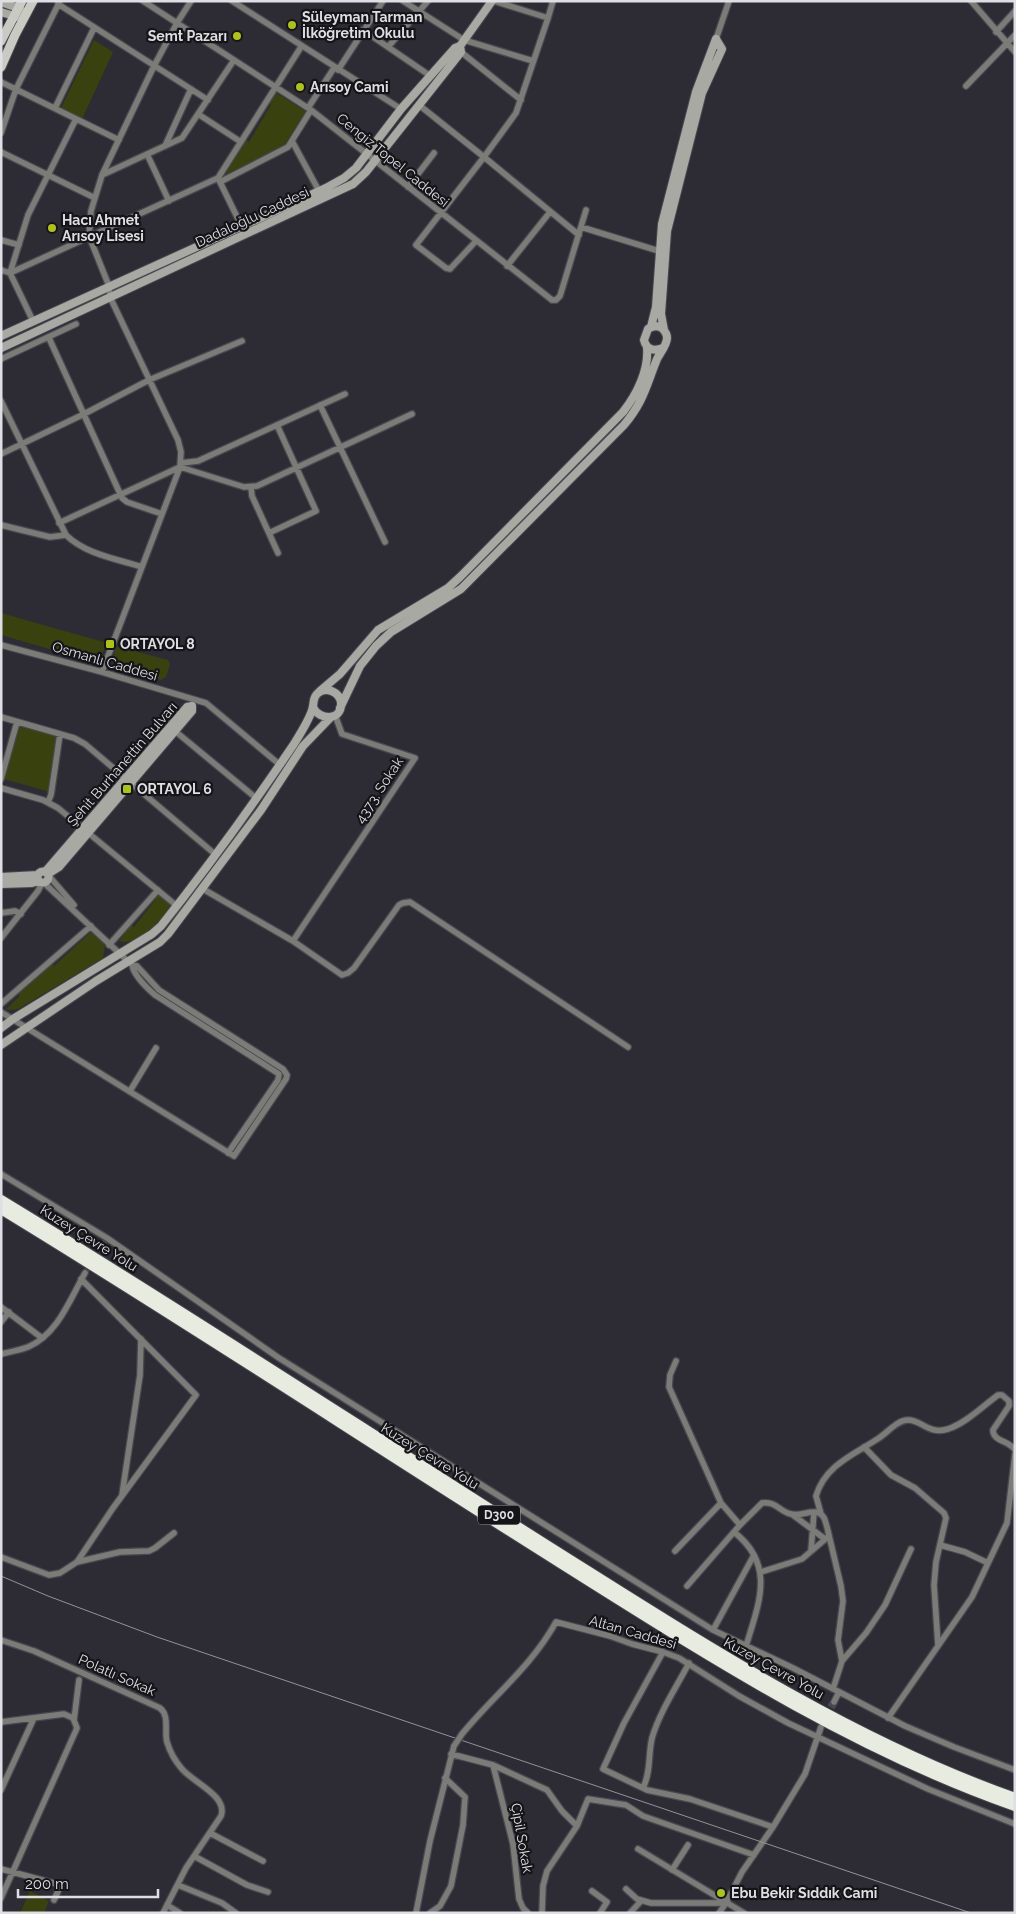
<svg xmlns="http://www.w3.org/2000/svg" width="1016" height="1914" font-family="Raleway,sans-serif">
	<style>
		.green { fill: #39420e }
		.lines { fill: none; stroke-linecap: round; stroke-linejoin: round }
		.street-tunnel { stroke: #48474e; stroke-width: 5.5; stroke-dasharray: 5.5 3; stroke-linecap: butt }
		.secondary-tunnel { stroke: #48474e; stroke-width: 8; stroke-dasharray: 8 4; stroke-linecap: butt }
		.street-casing { stroke: #494850; stroke-width: 8 }
		.secondary-casing { stroke: #494850; stroke-width: 10 }
		.primary-casing { stroke: #494850; stroke-width: 11 }
		.highway-casing { stroke: #494850; stroke-width: 12 }
		.street { stroke: #7b7c78; stroke-width: 5.5 }
		.secondary { stroke: #a7a9a2; stroke-width: 8 }
		.primary { stroke: #c9cbc2; stroke-width: 9 }
		.highway { stroke: #e8ebe0; stroke-width: 10 }
		.rail { stroke: #939298; stroke-width: 1 }
		.street-bridge-casing { stroke: #494850; stroke-width: 8; stroke-linecap: butt }
		.street-bridge { stroke: #7b7c78; stroke-width: 5.5 }
		.poi-dot { fill: #adc60d; stroke: #151519; stroke-width: 2 }
		.labels { text-anchor: middle; stroke-width: 4.5; stroke-linejoin: round; paint-order: stroke }
		.shield { fill: #151519; stroke: #a2a2a7; stroke-width: 1 }
		.shield-label { font-size: 12px; font-weight: bold; fill: #dfdee4 }
		.poi-label { font-size: 14px; font-weight: bold; fill: #dfdee4; stroke: #151519; text-anchor: start }
		.street-label { font-size: 14px; fill: #dfdee4; stroke: #151519 }
	</style>
	<rect width="100%" height="100%" fill="#2d2c34"/>
	<path class="green" d="M94,40L113,52L82,119L61,108Z
		M275,92L306,112L284,145L225,175L245,140L249,142L271,105L269,102Z
		M1,613L107,643L101,657L91,661L1,635Z
		M115,646L168,660L170,664L166,677L161,680L120,667L114,657Z
		M21,722L54,731L56,741L50,792L4,779Z
		M159,890L172,905C161,919 139,947 119,941L131,925L134,927L156,899L154,897Z
		M92,931L105,945L103,958L18,1009L11,1010L6,1009L20,996L17,993L51,963L54,966Z
		M30,1891L49,1901L44,1913H20Z"/>
	<g class="lines">
		<path class="street-tunnel" d="M85,1273L107,1238"/>
		<path class="secondary-tunnel" d="M825,1718L834,1702"/>
		<defs>
			<path id="street" d="M143,1L311,110L552,300H556L560,296L586,210
				M232,1L401,109
				M403,1L464,40L533,61
				M494,1L548,18L553,1
				M971,1L1015,52
				M58,4L208,100
				M548,18L516,113L484,157L579,235
				M363,30L429,75
				M996,32L1015,11
				M716,39L729,1
				M388,47L428,1
				M461,52L521,100
				M338,70L383,1
				M1,82L119,140
				M966,86L1015,35
				M419,105L484,157L416,245L446,268L450,269L476,241
				M55,108L94,28
				M308,108L334,68
				M198,114L241,142
				M1,133L16,89L59,3
				M292,141L319,191
				M165,146L191,89
				M1,152L95,198
				M147,154L169,201
				M102,175L182,138L234,60
				M219,180L241,225
				M220,182L288,147L311,110
				M408,187L434,153
				M581,227L659,251
				M1,240L19,245
				M507,266L550,212
				M1,270L10,273L218,178L301,47
				M33,321L10,273L28,215L76,119
				M49,338L122,498L127,502L162,514
				M1,359L76,324
				M1,401L66,535C85,554 117,559 142,567
				M320,405L385,542
				M1,454L84,414L149,380L242,341
				M181,463L198,461L345,394
				M251,487L252,496L278,553
				M59,523L180,467L244,487L257,486L412,414
				M1,525L50,537L66,535
				M269,533L316,511L277,425
				M1,645L102,672L206,703L279,764
				M102,672L180,467L181,452L178,440L110,297L109,286L89,236L91,211L102,175L154,66L177,23L191,1
				M1,717L74,738L85,744L216,855
				M175,731L256,798
				M1,779L17,722
				M1,788L43,800L58,808L177,906
				M48,802L51,795L60,734
				M49,876L74,905
				M203,889L293,941L342,975L348,973L354,968L399,905L403,903L410,902L628,1047
				M1,913L15,911L21,914
				M1,938L38,891L42,883
				M293,941L415,758L342,734L335,715
				M109,945L158,890
				M132,965C134,976 147,988 155,995L279,1074L278,1080L228,1153
				M1,1004L91,926
				M1,1012L234,1156L286,1079L287,1075L283,1069L159,990L137,966L132,965L44,883
				M130,1091L156,1048
				M1,1174L107,1238L279,1358L713,1630L793,1668L905,1726L954,1747L1015,1770
				M1,1307L42,1338
				M1,1322L9,1312
				M1,1354C10,1352 20,1350 28,1347C58,1334 70,1299 85,1273
				M864,1447L891,1475L915,1488L944,1513L946,1518L936,1562L934,1585L938,1645
				M122,1495L140,1375L141,1339
				M721,1503L740,1525
				M821,1514L816,1496C825,1465 855,1454 879,1438C887,1433 897,1420 908,1420C922,1420 928,1435 948,1429C966,1423 983,1406 998,1395H1002L1009,1401V1406L993,1430C993,1442 1009,1440 1015,1450
				M793,1515L825,1539
				M734,1532C776,1565 759,1603 746,1646
				M940,1545L965,1552L988,1563
				M675,1551L721,1503L669,1387L670,1375L676,1361
				M811,1551L814,1512
				M1,1557L49,1575L60,1573L77,1562L113,1508L196,1395L81,1279
				M77,1562L120,1552L149,1551L155,1548L174,1533
				M761,1572L802,1559L829,1536
				M687,1586L740,1525L762,1503C776,1501 780,1512 791,1514C801,1517 811,1509 819,1513C825,1516 825,1521 827,1527L841,1586L843,1601L838,1640L842,1661L833,1689
				M713,1630L754,1555
				M1,1640L34,1651L160,1708C170,1716 164,1731 167,1742C170,1752 175,1761 182,1769C194,1783 228,1796 221,1816L186,1868L163,1913
				M663,1652L624,1723L603,1769L647,1790L690,1799L773,1827
				M842,1661L866,1633L885,1605L911,1549
				M834,1702L839,1692
				M888,1718L972,1597L1007,1523L1015,1454
				M74,1720L79,1680
				M1,1722L64,1714L73,1718L77,1728L1,1898
				M462,1734C494,1695 531,1667 556,1622L610,1636L632,1644L663,1652L679,1658L739,1696L788,1723L928,1789L1015,1824
				M451,1754L493,1765L547,1790L562,1811L577,1826
				M493,1765L513,1844L519,1899L523,1908L528,1913
				M643,1788C651,1772 648,1755 652,1738C660,1711 676,1688 689,1663
				M1,1790L34,1718
				M210,1833L263,1861
				M638,1849L744,1913
				M194,1856L247,1885L268,1892
				M1,1869L57,1884L59,1889L54,1900
				M672,1870L688,1845
				M178,1885L222,1903L236,1913
				M626,1889L637,1899L651,1903H724
				M592,1891L607,1902L600,1913
				M167,1905L180,1913
				M416,1913L430,1841L454,1746
				M430,1913L440,1906L451,1886L463,1825L465,1797L445,1778
				M542,1913L543,1886L547,1871L577,1826L588,1799L626,1805L643,1816L754,1855
				M630,1913L641,1901
				M719,1913L726,1903L742,1872L773,1827L805,1774L821,1727"/>
			<path id="secondary" d="M1,2L18,8L26,14
				M1,12L18,17
				M651,327L656,307L662,224L696,92L716,39
				M664,330L661,314L667,231L702,93L722,49L716,39
				M1,336L326,188L344,178L356,168L401,109L455,48L460,46L492,1
				M1,348L353,184L366,172L461,52L460,46
				M320,691L340,674L378,630L448,588L460,577L623,412C637,394 649,370 647,347
				M340,708L360,666L376,646L391,632L461,589L624,425C644,401 646,386 657,359C660,353 667,345 667,338C667,334 665,331 662,328C657,325 652,326 648,329L644,340C646,349 654,352 663,348
				M37.5 877a5.5 5.5 0 1 1 11 0a5.5 5.5 0 1 1-11 0Z
				M45,872L187,707L192,706
				M48,874L59,867L192,711V706
				M1,877L38,875
				M1,884L32,883L39,881
				M1,1028L13,1019L152,934L161,926C208,867 252,806 294,744C299,736 312,715 313,706C314,701 313,697 318,693C326,686 340,692 341,703C342,721 319,721 313,707
				M1,1045L96,981L160,942L168,934L261,810L303,746L331,717"/>
			<path id="primary" d="M1,41L22,1
				M1,67L15,35L33,1"/>
			<path id="highway" d="M1,1200C192,1316 378,1439 567,1558C710,1648 854,1741 1015,1798
				M1,1209C190,1324 374,1446 562,1564C707,1655 852,1749 1015,1806"/>
		</defs>
		<use href="#street" class="street-casing"/>
		<use href="#secondary" class="secondary-casing"/>
		<use href="#primary" class="primary-casing"/>
		<use href="#highway" class="highway-casing"/>
		<use href="#street" class="street"/>
		<use href="#secondary" class="secondary"/>
		<use href="#primary" class="primary"/>
		<use href="#highway" class="highway"/>
		<path class="rail" d="M1,1576L48,1596L157,1637L971,1913"/>
		<defs>
			<path id="street-bridge" d="M454,1746L462,1734"/>
		</defs>
		<use href="#street-bridge" class="street-bridge-casing"/>
		<use href="#street-bridge" class="street-bridge"/>
	</g>
	<g class="poi-dot">
		<circle cx="292" cy="25" r="5"/>
		<circle cx="237" cy="36" r="5"/>
		<circle cx="300" cy="87" r="5"/>
		<circle cx="52" cy="228" r="5"/>
		<rect x="105" y="639" width="10" height="10" rx="2.5"/>
		<rect x="122" y="784" width="10" height="10" rx="2.5"/>
		<circle cx="721" cy="1893" r="5"/>
	</g>
	<g class="labels">
		<rect class="shield" x="478" y="1505.5" width="42" height="19" rx="4"/>
		<g class="shield-label">
			<text x="499" y="1519">D300</text>
		</g>
		<g class="poi-label">
			<text x="302" y="22">Süleyman Tarman<tspan x="302" dy="16">İlköğretim Okulu</tspan></text>
			<text x="227" y="41" text-anchor="end">Semt Pazarı</text>
			<text x="310" y="92">Arısoy Cami</text>
			<text x="62" y="225">Hacı Ahmet<tspan x="62" dy="16">Arısoy Lisesi</tspan></text>
			<text x="120" y="649">ORTAYOL 8</text>
			<text x="137" y="794">ORTAYOL 6</text>
			<text x="731" y="1898">Ebu Bekir Sıddık Cami</text>
		</g>
		<g class="street-label">
			<text transform="translate(393 160) rotate(39)" y="5">Cengiz Topel Caddesi</text>
			<text transform="translate(252 217) rotate(-25)" y="5">Dadaloğlu Caddesi</text>
			<text transform="translate(105 661) rotate(16)" y="5">Osmanlı Caddesi</text>
			<text transform="translate(122 764) rotate(-49)" y="5">Şehit Burhanettin Bulvarı</text>
			<text transform="translate(379 790) rotate(-57)" y="5">4373. Sokak</text>
			<text transform="translate(89 1238) rotate(32)" y="5">Kuzey Çevre Yolu</text>
			<text transform="translate(430 1456) rotate(32)" y="5">Kuzey Çevre Yolu</text>
			<text transform="translate(633 1632) rotate(16)" y="5">Altan Caddesi</text>
			<text transform="translate(774 1668) rotate(29)" y="5">Kuzey Çevre Yolu</text>
			<text transform="translate(117 1675) rotate(24)" y="5">Polatlı Sokak</text>
			<text transform="translate(522 1838) rotate(80)" y="5">Çipil Sokak</text>
		</g>
	</g>
	<rect width="1016" height="1914" fill="none" stroke="#dfdee4" stroke-width="5"/>
	<path d="M18 1889v8h140v-8" fill="none" stroke="#dfdee4" stroke-width="2.5"/>
	<text x="25" y="1889" font-size="15" fill="#dfdee4" stroke="#151519" stroke-width="4" paint-order="stroke">200 m</text>
</svg>
